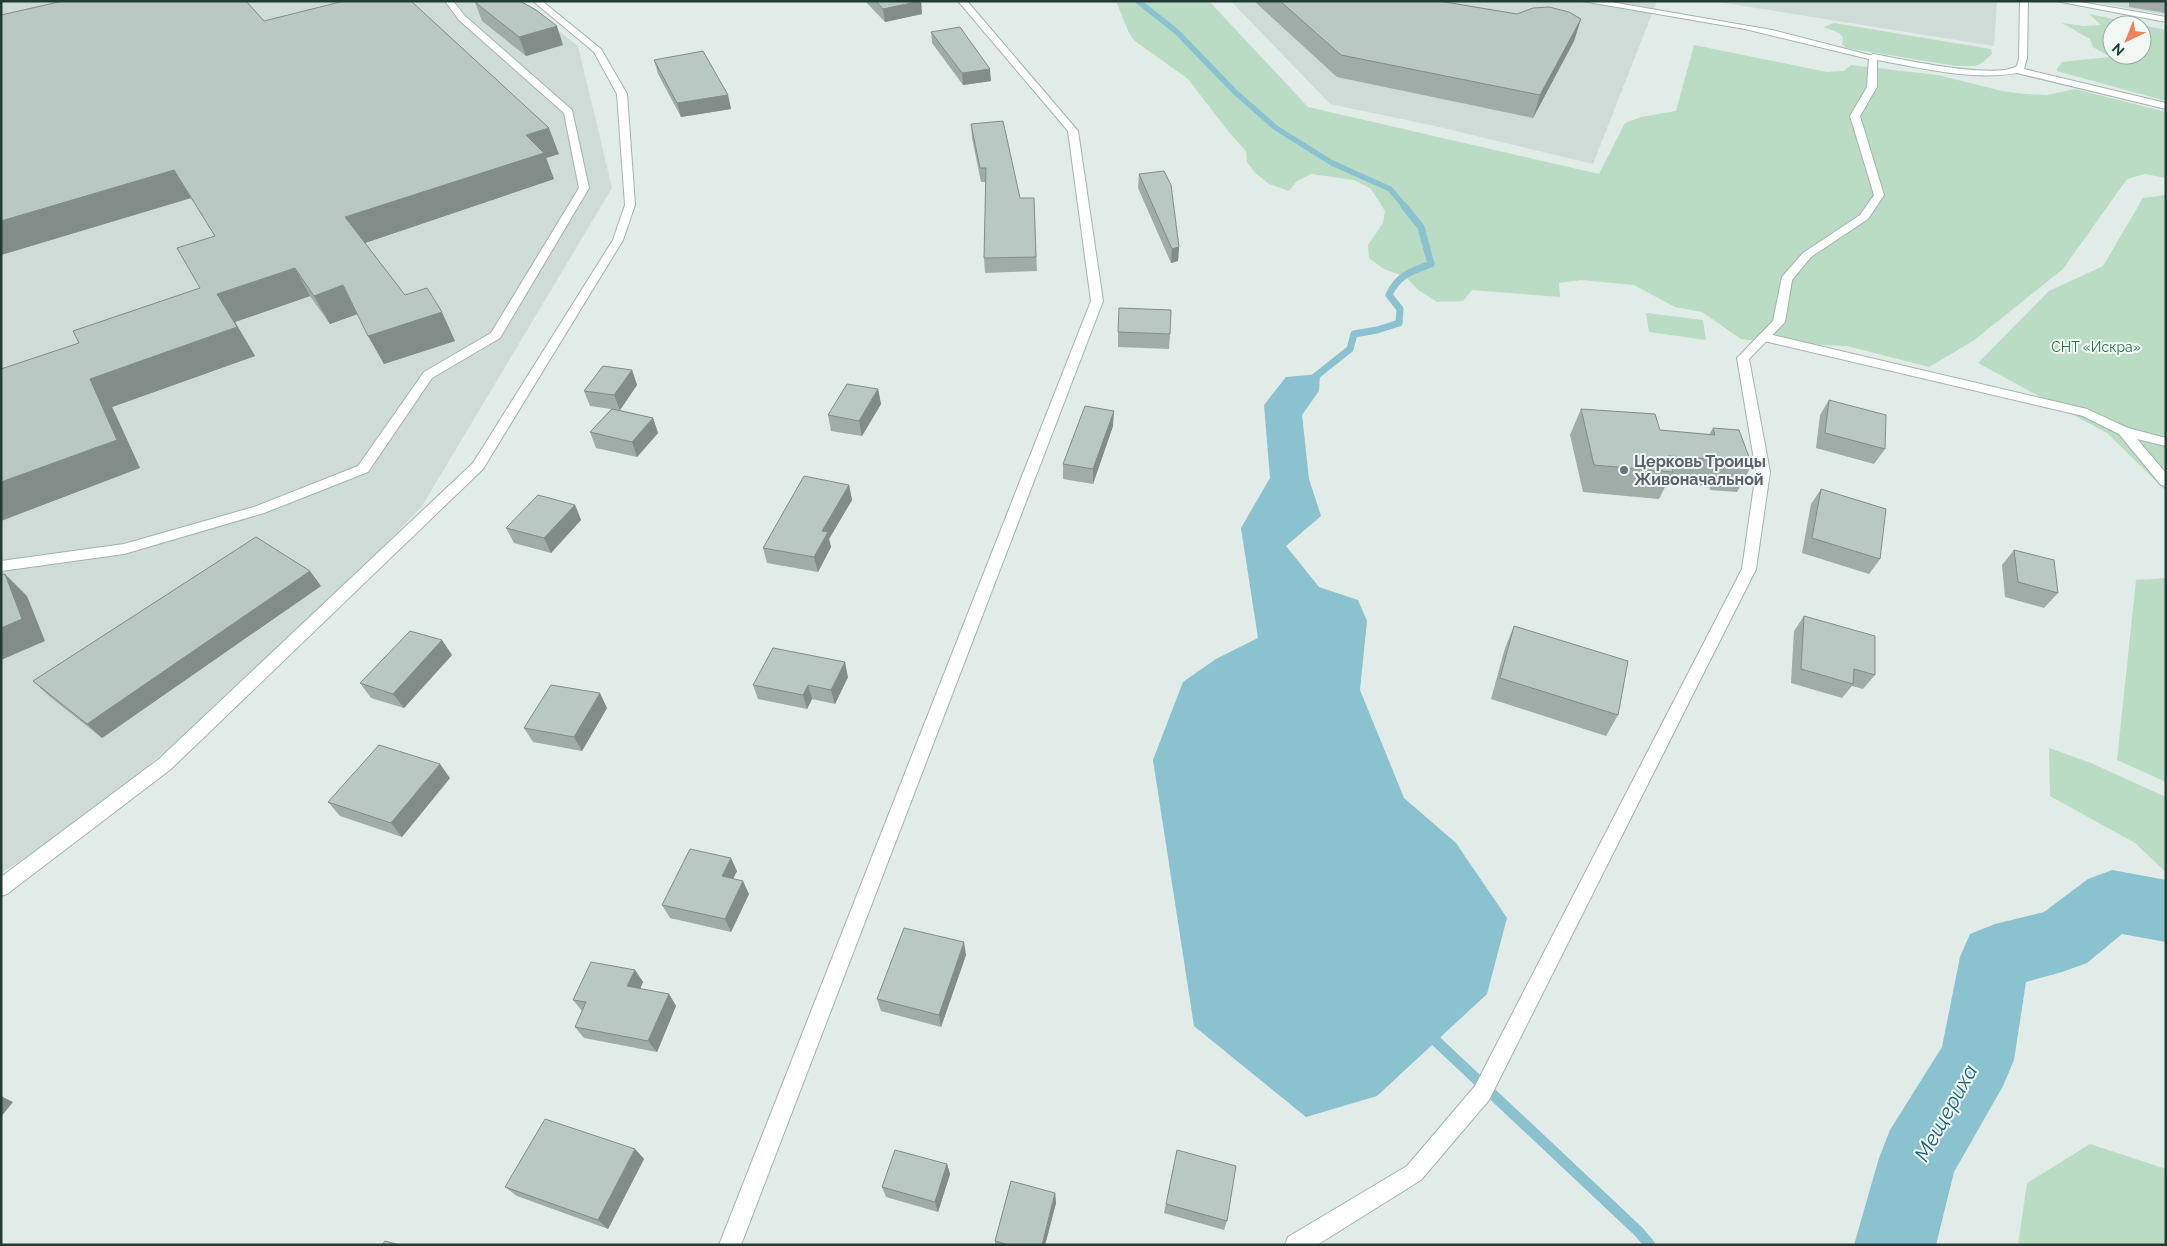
<svg xmlns="http://www.w3.org/2000/svg" width="2167" height="1246" font-family="Raleway,sans-serif">
	<style>
		.built { fill: #cfdbd6 }
		.green { fill: #badcc4; fill-rule: evenodd }
		.water { fill: #8ac2cf }
		.lines { fill: none; stroke-linecap: round; stroke-linejoin: round }
		.stream-far2 { stroke: #8ac2cf; stroke-width: 5.5 }
		.stream-far1 { stroke: #8ac2cf; stroke-width: 7 }
		.stream { stroke: #8ac2cf; stroke-width: 11 }
		.river { fill: #8ac2cf; fill-rule: evenodd }
		.lane-casing { stroke: #a4b3ae; stroke-width: 2 }
		.street-casing { stroke: #a4b3ae; stroke-width: 2 }
		.lane { fill: #fff; fill-rule: evenodd }
		.street { fill: #fff; fill-rule: evenodd }
		.wall { fill: #9faca8 }
		.shaded-wall { fill: #828c88 }
		.building { fill: #b9c8c3; stroke: #828c88 }
		.worship-dot { fill: #6b7280; stroke: #f1f8f4; stroke-width: 2 }
		.labels { text-anchor: middle; stroke-width: 4; stroke-linejoin: round; paint-order: stroke }
		.far-park-label { font-size: 14px; fill: #2d7049; stroke: #f1f8f4 }
		.worship-label { font-size: 16px; font-weight: bold; fill: #5b616d; stroke: #f1f8f4; text-anchor: start }
		.near-water-label { font-size: 21px; font-style: italic; fill: #1e6475; stroke: #f1f8f4 }
	</style>
	<rect width="100%" height="100%" fill="#e1ebe7"/>
	<path class="built" d="M1,1H487L528,7L578,46L612,188L422,506L277,659L70,830L1,873Z
		M1231,1H1657L1593,164L1435,126L1330,104Z
		M1712,1H1997L1994,46Z
		M2087,1H2166V15Z"/>
	<path class="green" d="M1116,1H1209L1308,107L1599,174L1625,123L1641,117L1676,111L1694,45L1827,72L1844,71L1851,65L1938,75L2002,91L2025,94L2047,95L2075,89L2166,112V178L2145,174L2127,179L2063,269L1973,341L1929,367L1847,346L1791,344L1741,339L1702,312L1675,307L1634,285L1581,280L1559,283L1560,297L1472,290L1463,301L1437,302L1418,290L1406,277L1384,269L1369,258L1368,245L1383,223L1385,211L1371,189L1354,180L1311,174L1297,181L1289,191L1269,184L1255,173L1247,162L1246,151L1228,131L1188,79L1135,41L1129,33Z
		M2089,14L2166,30V101L2057,71V68L2062,62L2110,57L2093,47L2090,39L2062,23L2084,26L2101,25ZM2112,25H2142V55H2112Z
		M1834,23L1991,49L1992,54L1982,63L1975,66H1956L1846,48L1842,44L1843,37L1839,33L1824,27Z
		M2166,195V491L2107,433L1978,363L2049,291L2103,266L2143,198Z
		M1646,313L1703,320L1706,340L1649,332Z
		M2166,578V782L2117,760L2136,580Z
		M2049,748L2091,763L2166,797V872L2135,843L2050,796Z
		M2090,1144L2166,1169V1245H2018L2027,1183Z"/>
	<path class="water" d="M1320,374L1319,391L1302,415L1309,479L1321,516L1286,546L1319,587L1358,600L1367,621L1360,690L1404,798L1456,843L1507,918L1487,994L1377,1096L1306,1117L1194,1026L1153,760L1183,682L1216,659L1258,638L1241,528L1270,478L1264,405L1286,377Z"/>
	<g class="lines">
		<path class="stream-far2" d="M1138,1L1177,32L1235,92L1276,128L1332,163L1390,189L1405,207"/>
		<path class="stream-far1" d="M1311,380L1350,349L1354,334L1377,330L1399,323L1400,309L1389,295C1398,275 1412,271 1431,264L1421,227L1404,206"/>
		<path class="stream" d="M1433,1031L1436,1041L1639,1232L1650,1245"/>
		<path class="river" d="M2112,870L2166,880V942L2122,934L2087,963L2062,972L2026,982L2014,1060L2003,1086L1954,1172L1936,1245H1854L1879,1158L1890,1130L1942,1047L1960,957L1970,934L1995,924L2044,912L2088,879Z"/>
		<defs>
			<path id="lane" d="M445,1H453L465,16L572,110L589,188L500,338L432,378L368,472L264,513L124,554L1,571V561L124,544L254,507L358,466L424,372L491,333L579,188L564,113L459,20Z
				M1582,1H1605L1772,30L1877,57L1873,60L1745,29Z
				M1764,333L2087,409L2128,428L2166,438V446L2137,439L2166,473V486L2161,485L2119,434L2083,416L1760,340L1758,337L1760,334Z
				M1749,564L1754,565L1756,569L1489,1100L1421,1180L1317,1245H1285L1288,1237L1407,1166L1475,1086L1742,569L1744,565Z"/>
			<path id="street" d="M533,1H542L601,49L627,94L635,205L623,240L483,469L171,769L7,894L1,896V877L159,759L473,463L613,240L625,205L617,94L594,52Z
				M958,1H967L1078,131L1103,301L741,1245H719L1091,301L1068,131Z
				M2020,1H2028L2027,58L2024,69L2166,103V109L2017,73C1971,81 1923,68 1877,60V87L1860,116L1884,195L1868,219L1811,257L1792,280L1785,322L1749,359L1770,472L1756,569L1754,573L1749,574L1744,573L1742,569L1756,472L1737,358L1773,321L1782,277L1803,253L1860,215L1874,195L1850,116L1867,87L1869,57L1873,54C1902,59 1994,80 2017,66L2019,58Z
				M2056,1H2075L2166,17V22Z"/>
		</defs>
		<use href="#lane" class="lane-casing"/>
		<use href="#street" class="street-casing"/>
		<use href="#lane" class="lane"/>
		<use href="#street" class="street"/>
	</g>
	<path class="wall" d="M865,1H921L922,14L885,22Z
		M1254,1H1439L1517,14L1581,19L1574,41L1533,118L1337,77Z
		M2129,1H2166V13L2129,7Z
		M475,2L563,45L526,56L482,21Z
		M1,15L264,21L559,154L546,158L554,179L365,243L405,295L455,341L384,364L357,314L330,324L310,296L235,322L255,356L112,407L140,468L79,343L200,288L215,236L191,198L1,255Z
		M931,32L991,81L963,85L932,43Z
		M654,60L728,95L731,109L681,117L658,74Z
		M971,124L1020,198H1034L1037,271L985,273L984,258L986,182H981L972,138Z
		M1139,174L1179,247L1178,261L1171,263L1138,188Z
		M1118,332L1170,334L1169,349L1118,347Z
		M632,370L637,385L620,410L653,418L658,433L637,457L596,448L590,432L611,409L590,406L584,391Z
		M878,389L881,404L862,436L831,431L828,415Z
		M1829,400L1885,449L1874,464L1816,448L1820,415Z
		M1581,409L1660,430L1709,435L1713,428L1752,465L1737,492L1710,490L1709,486L1667,483L1659,499L1583,492L1570,435Z
		M1113,426L1093,484L1063,479V464Z
		M849,485L852,500L829,539L831,547L818,572L767,563L763,548Z
		M1821,489L1880,559L1869,574L1802,553L1811,504Z
		M575,505L581,520L551,553L514,543L506,528Z
		M2014,550L2058,593L2044,608L2005,597L2002,565Z
		M321,586L102,738L49,696L33,681Z
		M1804,616L1875,675L1863,689L1852,686L1842,698L1791,683L1794,631Z
		M1514,626L1618,715L1606,736L1491,699L1505,648Z
		M452,655L404,708L371,698L360,683Z
		M848,677L835,704L812,699L807,709L758,699L753,685Z
		M607,708L582,751L533,742L524,728Z
		M450,778L402,837L340,816L328,802Z
		M737,871L733,879L749,894L731,932L670,918L662,905Z
		M966,955L941,1027L881,1011L877,999Z
		M635,970L643,982L640,989L669,994L676,1006L657,1052L584,1038L575,1027L582,1011L573,1000Z
		M635,1149L644,1159L608,1229L517,1196L505,1187Z
		M1177,1150L1227,1221L1224,1230L1164,1213Z
		M947,1164L950,1174L938,1212L886,1197L882,1187Z
		M1055,1193L1056,1203L1045,1245H995V1241Z"/>
	<path class="shaded-wall" d="M921,1L922,14L885,22L883,9Z
		M1581,19L1574,41L1533,118L1540,95Z
		M557,26L563,45L526,56L519,37Z
		M990,69L991,81L963,85L962,73Z
		M728,95L731,109L681,117L677,103Z
		M549,128L559,154L546,158L554,179L359,245L345,217L526,135Z
		M174,170L191,198L1,255V221Z
		M1179,247L1178,261L1171,263L1172,249Z
		M295,268L310,296L235,322L255,356L112,407L140,468L1,521V482L90,379L217,294Z
		M343,285L358,314L330,324L314,296Z
		M442,312L455,341L384,364L368,336Z
		M632,370L637,385L620,410L614,395Z
		M878,389L881,404L862,436L859,421Z
		M1114,411L1113,426L1093,484V469Z
		M653,418L658,433L637,457L632,442Z
		M849,485L852,500L829,539L831,547L818,572L814,557L822,531Z
		M575,505L581,520L551,553L544,538Z
		M310,571L321,586L102,738L87,724Z
		M5,574L27,596L45,641L1,660V628Z
		M442,640L452,655L404,708L393,694Z
		M845,662L848,677L835,704L831,690Z
		M808,685L812,699L807,709L803,695Z
		M600,693L607,708L582,751L574,737Z
		M440,764L450,778L402,837L391,823Z
		M731,858L737,871L728,889L722,876Z
		M743,881L749,894L731,932L725,919Z
		M964,942L966,955L941,1027L939,1015Z
		M635,970L643,982L636,998L627,986Z
		M669,994L676,1006L657,1052L648,1041Z
		M1,1096L13,1102L1,1117Z
		M635,1149L644,1159L608,1229L598,1220Z
		M947,1164L950,1174L938,1212L935,1202Z
		M1055,1193L1056,1203L1045,1245H1042Z"/>
	<path class="building" d="M63,1H246L264,21L344,1H411L549,128L526,135L544,153L345,217L405,295L427,288L442,312L368,336L343,285L314,296L295,268L217,294L237,327L90,379L117,440L1,482V369L79,343L73,331L200,288L177,248L215,236L174,170L1,221V15Z
		M477,1H520L536,10L557,26L519,37L475,2Z
		M876,1H921L883,9Z
		M1280,1H1439L1517,14L1533,8L1549,7L1569,12L1581,19L1540,95L1341,55Z
		M960,27L990,69L962,73L931,32Z
		M703,51L728,95L677,103L654,60Z
		M1003,121L1020,198H1034L1036,257L984,258L986,168H980L971,124Z
		M1164,171L1171,185L1179,247L1172,249L1139,174Z
		M1119,308L1171,310L1170,334L1118,332Z
		M603,366L632,370L614,395L584,391Z
		M847,384L878,389L859,421L828,415Z
		M1829,400L1886,415L1885,449L1825,433Z
		M1085,406L1114,411L1093,469L1063,464Z
		M612,409L653,418L632,442L590,432Z
		M1581,409L1655,414L1660,430L1715,435L1713,428L1739,430L1752,465L1725,463L1724,460L1668,456L1673,472L1594,465Z
		M804,476L849,485L822,531L828,532L814,557L763,548Z
		M1821,489L1886,509L1880,559L1812,538Z
		M538,495L575,505L544,538L506,528Z
		M256,537L310,571L87,724L33,681Z
		M2014,550L2054,560L2058,593L2018,582Z
		M5,574L22,619L1,628V575Z
		M1804,616L1875,636V675L1854,669L1853,684L1801,669Z
		M1514,626L1628,661L1618,715L1500,678Z
		M410,631L442,640L393,694L360,683Z
		M773,648L845,662L831,690L808,685L803,695L753,685Z
		M551,685L600,693L574,737L524,728Z
		M379,745L440,764L391,823L328,802Z
		M690,849L731,858L722,876L743,881L725,919L662,905Z
		M904,928L964,942L939,1015L877,999Z
		M591,962L635,970L627,986L669,994L648,1041L575,1027L586,1002L573,1000Z
		M545,1119L635,1149L598,1220L505,1187Z
		M895,1150L947,1164L935,1202L882,1187Z
		M1177,1150L1236,1166L1227,1221L1166,1204Z
		M1011,1181L1055,1193L1042,1245H1009L995,1241Z
		M385,1241L400,1245H382Z"/>
	<circle class="worship-dot" cx="1624" cy="470" r="5"/>
	<g class="labels">
		<g class="far-park-label">
			<text x="2096" y="352">СНТ «Искра»</text>
		</g>
		<g class="worship-label">
			<text x="1634" y="467">Церковь Троицы<tspan x="1634" dy="18">Живоначальной</tspan></text>
		</g>
		<g class="near-water-label">
			<text transform="translate(1946 1113) rotate(-61)" y="7">Мещериха</text>
		</g>
	</g>
	<rect width="2167" height="1246" fill="none" stroke="#223b35" stroke-width="5"/>
	<g transform="translate(2127 40) rotate(223)"><circle r="24" fill="#f1f8f4" stroke="#9eaca8"/>
	<path d="M0-4L9 19L0 12L-9 19Z" fill="#ee835c"/>
	<text y="-8" font-size="14" font-weight="bold" text-anchor="middle" fill="#223b35">N</text>
	</g>
</svg>
